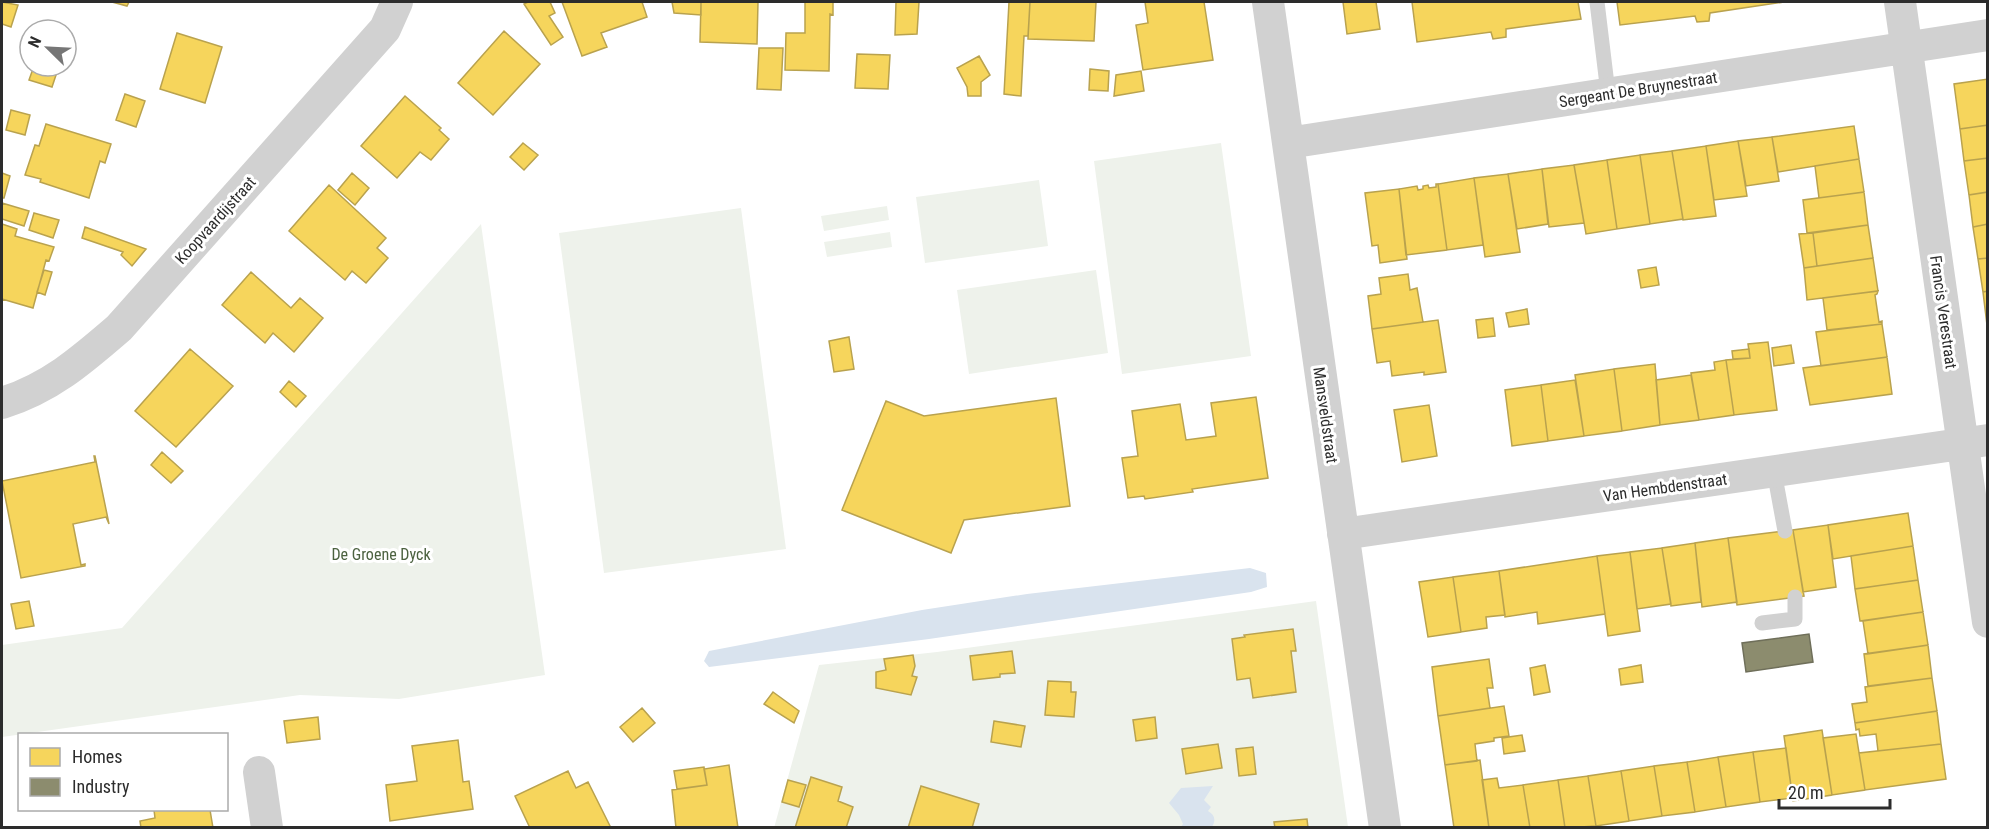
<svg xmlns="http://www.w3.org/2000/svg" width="1989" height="829" font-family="'Roboto Condensed',sans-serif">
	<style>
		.green { fill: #eef2eb }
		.water { fill: #d9e3ee }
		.homes { fill: #f6d55c; stroke: #b9a24e; stroke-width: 1.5 }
		.industry { fill: #8c8c6e; stroke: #6f6f5a; stroke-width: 1.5 }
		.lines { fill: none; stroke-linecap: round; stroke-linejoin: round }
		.service { stroke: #d1d1d1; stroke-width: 15 }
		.minor { stroke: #d1d1d1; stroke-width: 32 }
		.labels { text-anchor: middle; stroke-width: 6; stroke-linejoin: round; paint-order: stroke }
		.street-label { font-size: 16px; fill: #2c2c2c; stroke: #fff }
		.park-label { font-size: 16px; fill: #4c6240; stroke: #fff }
	</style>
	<rect width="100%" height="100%" fill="#fff"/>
	<path class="green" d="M1221,143L1251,356L1122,374L1094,161Z
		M1039,180L1048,246L925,263L916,197Z
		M887,206L889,220L824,231L821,216Z
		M741,208L786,549L604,573L559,233Z
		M481,224L545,675L399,699L300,695L2,737V645L122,628Z
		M890,232L892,247L827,257L824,242Z
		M1096,270L1108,353L969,374L957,290Z
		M1316,601L1348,827L774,828L819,665L937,652Z"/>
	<path class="water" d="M1250,568L1266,573L1267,587L1251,592L929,639L709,667L704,661L709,651L922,610L1027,594Z
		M1213,786L1204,800L1211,807L1208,811C1215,815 1216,820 1212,827H1181L1183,824L1179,815L1169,803L1181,788Z"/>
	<path class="homes" d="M2,2L18,5L11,27L2,24Z
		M112,2H129L127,6Z
		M528,2H550L555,13L549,16L563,37L551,45L524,4Z
		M562,2H642L647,17L601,33L607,47L582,56Z
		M672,2H701V15L674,13Z
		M701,2H758L757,44L700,42Z
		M805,2H833V15L830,14L829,71L785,70L786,33H805Z
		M896,2H919L917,34L895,35Z
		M1009,2H1030L1028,36H1024L1021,96L1004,94Z
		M1030,2H1096L1094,41L1028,39Z
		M1145,2H1204L1213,60L1143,70L1136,25L1148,23Z
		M1343,2H1376L1380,29L1347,34Z
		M1412,2H1578L1581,19L1506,29V37L1493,39L1491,32L1417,42Z
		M1617,2H1784L1710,13L1709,21L1697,22L1695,16L1620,25Z
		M504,31L540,64L493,115L458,83Z
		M177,33L222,47L205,103L160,89Z
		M759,48H783L781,90L757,89Z
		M857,54L890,55L888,89L855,88Z
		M979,56L990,75L981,82V96H968L967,87L957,68Z
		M34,66H59L52,87L29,80Z
		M1090,69L1109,71L1108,91L1089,90Z
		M1141,71L1144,91L1114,96L1116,75Z
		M1988,79V125L1960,129L1954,84Z
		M125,94L145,101L136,127L116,120Z
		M405,96L441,128L439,130L449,139L431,160L420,152L397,178L361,146Z
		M11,110L30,115L25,135L6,130Z
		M46,124L111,144L105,163L100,161L89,198L40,182L41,179L25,175L35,145L39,146Z
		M1988,125V158L1964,161L1960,129Z
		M1854,126L1859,159L1778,172L1772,137Z
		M1772,137L1779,181L1746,186L1738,141Z
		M1738,141L1747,196L1714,200L1706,146Z
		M523,143L538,155L524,170L510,157Z
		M1706,146L1716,216L1683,220L1672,151Z
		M1672,151L1683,219L1650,224L1640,155Z
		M1640,155L1650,224L1617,229L1607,160Z
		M1988,158V192L1969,195L1964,161Z
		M1859,159L1864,192L1819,198L1815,166Z
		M1607,160L1617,229L1586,234L1574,165Z
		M1574,165L1584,223L1549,227L1542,169Z
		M1542,169L1548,224L1517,229L1508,174Z
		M2,173L10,176L4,198H2Z
		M352,173L369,188L355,205L338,190Z
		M1508,174L1520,252L1485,257L1474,178Z
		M1474,178L1483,245L1447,250L1438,184Z
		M1436,184H1438L1447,250L1406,255L1399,189L1417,186L1418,190L1423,189V186L1428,185L1429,188L1436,187Z
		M329,185L386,238L377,248L388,258L366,283L352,271L345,280L289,231Z
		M1399,189L1407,259L1380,263L1378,245L1372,246L1365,193Z
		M1864,192L1868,225L1807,233L1803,200Z
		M1988,192V224L1973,227L1969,195Z
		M2,203L29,211L24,226L2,219Z
		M34,213L59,220L53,238L29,230Z
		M2,224L17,229L15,236L54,247L49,261L46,260L33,308L2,299V302Z
		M1988,224V258L1978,259L1973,227Z
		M1868,225L1873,258L1817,266L1813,233Z
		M85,227L146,249L132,266L121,255L123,252L82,238Z
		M1813,233L1817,266L1804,268L1799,234Z
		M1873,258L1878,291L1807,300L1804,268Z
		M1988,258V291L1983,292L1978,259Z
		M1656,267L1659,285L1641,288L1638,270Z
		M44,270L52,272L45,295L37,292Z
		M251,272L291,308L300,298L323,318L294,352L273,333L265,343L222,305Z
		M1408,274L1410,290L1417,288L1423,322L1372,329L1368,296L1381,294L1379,278Z
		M1878,291L1877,294L1875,295L1879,322L1882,321V324L1827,330L1823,298Z
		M1988,291V325H1987L1983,292Z
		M1527,309L1529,324L1509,327L1506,313Z
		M1493,318L1495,336L1478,338L1476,320Z
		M1438,320L1446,372L1424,375V372L1392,376L1390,361L1377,363L1372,329Z
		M1882,324L1887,357L1821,366L1816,332Z
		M849,337L854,369L834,372L829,341Z
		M1768,342L1777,410L1734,415L1726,360L1750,358L1748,344Z
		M1791,345L1794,363L1774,366L1772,348Z
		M190,349L233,386L176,447L135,411Z
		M1749,349L1750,358L1733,359L1732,351Z
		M1887,357L1892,394L1810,405L1803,368Z
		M1726,360L1734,415L1699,420L1691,373L1715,370L1714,362Z
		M1655,364L1660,425L1622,431L1614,369Z
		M1614,369L1622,431L1584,436L1575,375Z
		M1691,375L1699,420L1660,425L1656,380Z
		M1575,380L1584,436L1548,441L1541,385Z
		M289,381L306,396L296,407L280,392Z
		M1541,385L1548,441L1512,446L1505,390Z
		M1256,397L1268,478L1192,489L1193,492L1145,499L1144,496L1128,498L1122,458L1138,456L1132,411L1180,404L1186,440L1216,436L1211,403Z
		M1056,398L1070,506L964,520L951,553L842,510L886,401L924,416Z
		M1429,405L1437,456L1402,462L1394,410Z
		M162,452L183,471L171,483L151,465Z
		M94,456H95L109,524L106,517L73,524L81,565L85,564V566L21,578L2,481L95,462Z
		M1908,513L1913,546L1833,559L1828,525Z
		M1828,525L1836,587L1803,592L1793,530Z
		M1793,530L1804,596L1737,605L1728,538Z
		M1728,538L1737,602L1702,607L1695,543Z
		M1695,543L1701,602L1671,606L1662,548Z
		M1913,546L1918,580L1855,589L1851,556Z
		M1662,548L1671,604L1637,609L1630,552Z
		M1630,552L1640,631L1608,636L1597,556Z
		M1597,556L1605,614L1538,624L1537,612L1505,617L1499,571Z
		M1499,571L1505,615L1486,617L1487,628L1461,632L1453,577Z
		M1453,577L1461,632L1428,637L1419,582Z
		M1918,580L1923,612L1860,621L1855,589Z
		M29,601L34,626L16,629L11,604Z
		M1923,612L1928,645L1868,654L1863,621Z
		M1293,629L1296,651H1291L1296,692L1253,698L1250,678L1237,680L1232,639L1245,637L1244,635Z
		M1928,645L1932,678L1868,686L1864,654Z
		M1012,651L1015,673L1000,674V677L973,680L970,656Z
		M913,655L915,666L912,676L917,677L911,695L876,688V672L886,670L884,659Z
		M1489,659L1493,688H1487L1490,708L1438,716L1432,667Z
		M1545,665L1550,692L1534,695L1530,668Z
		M1641,665L1643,682L1621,685L1619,669Z
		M1932,678L1937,711L1855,723L1852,704L1867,702L1865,687Z
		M1048,681L1071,682V692H1076L1074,717L1045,715Z
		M773,692L799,711L794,723L764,704Z
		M1504,706L1509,736L1494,738V741L1475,744L1477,761L1445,765L1438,716Z
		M642,708L655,723L633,742L620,727Z
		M1937,711L1941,744L1878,751L1876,734L1860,736L1859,729L1856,730L1855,723Z
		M318,717L320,739L287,743L284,721Z
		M1155,717L1157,738L1136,741L1133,720Z
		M994,721L1025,726L1021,747L991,742Z
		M1822,730L1832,795L1793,801L1784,736Z
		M1856,734L1865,790L1832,795L1823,738Z
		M1522,735L1525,751L1504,754L1502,738Z
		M458,740L463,782L469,781L473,809L390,821L386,785L417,781L412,746Z
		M1218,744L1222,768L1186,774L1182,749Z
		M1941,744L1946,779L1865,790L1859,753Z
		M1253,747L1256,774L1239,776L1236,749Z
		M1786,748L1793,801L1792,798L1760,802L1753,752Z
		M1753,752L1760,802L1726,807L1718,757Z
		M1718,757L1726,807L1695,812L1687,762Z
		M1480,760L1489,828H1454L1445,765Z
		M1687,762L1695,812L1662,816L1654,766Z
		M729,765L738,828H676L672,790L707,785L704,769Z
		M1654,766L1662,816L1629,821L1621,771Z
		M704,767L707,785L677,789L674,771Z
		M568,771L576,788L588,782L611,828H530L515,796Z
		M1621,771L1629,821L1596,826L1588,776Z
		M1588,776L1596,826L1565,828L1558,780Z
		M811,777L842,787L838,801L853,807L846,828H795Z
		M1497,778L1499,788L1523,785L1530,828H1489L1482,780Z
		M788,780L806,785L799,807L782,802Z
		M1558,780L1565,828H1530L1523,785Z
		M921,786L979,804L972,828H908Z
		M154,810H210L213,828H141L140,821L155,818Z
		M1307,819L1308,828H1275L1274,822Z"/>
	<path class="industry" d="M1809,634L1813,662L1746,672L1742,643Z"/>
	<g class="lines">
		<path class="service" d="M1597,2L1608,93
			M1774,471L1785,531
			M1762,623L1795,619V597"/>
		<path class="minor" d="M1268,2L1385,828
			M1900,2L1988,622
			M1288,143L1988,35
			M2,403C50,388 82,360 119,328L385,29L397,2
			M1343,534L1988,440
			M259,772L267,828"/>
	</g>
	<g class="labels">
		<g class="street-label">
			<text transform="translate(1638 89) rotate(-9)" y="6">Sergeant De Bruynestraat</text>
			<text transform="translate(215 220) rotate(-48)" y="6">Koopvaardijstraat</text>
			<text transform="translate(1944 312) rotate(82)" y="6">Francis Verestraat</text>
			<text transform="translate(1326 415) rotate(82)" y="6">Mansveldstraat</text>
			<text transform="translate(1665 487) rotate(-8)" y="6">Van Hembdenstraat</text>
		</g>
		<g class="park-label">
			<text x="381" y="560">De Groene Dyck</text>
		</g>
	</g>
	<rect width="1989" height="829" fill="none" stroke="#2c2c2c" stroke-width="6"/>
	<rect x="18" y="733" width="210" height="78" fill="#ffffff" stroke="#ababab" stroke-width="1.5"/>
	<rect x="30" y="748" width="30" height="18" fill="#f6d55c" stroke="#ababab" stroke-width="1.5"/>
	<text x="72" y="763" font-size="18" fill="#2c2c2c">Homes</text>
	<rect x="30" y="778" width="30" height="18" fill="#8c8c6e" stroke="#ababab" stroke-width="1.5"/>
	<text x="72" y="793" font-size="18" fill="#2c2c2c">Industry</text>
	<g transform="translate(48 48) rotate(294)"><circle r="28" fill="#ffffff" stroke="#ababab" stroke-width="1.5"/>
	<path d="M0-4.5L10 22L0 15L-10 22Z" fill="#767676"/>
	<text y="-9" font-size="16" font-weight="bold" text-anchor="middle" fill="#2c2c2c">N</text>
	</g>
	<path d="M1779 799v9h111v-9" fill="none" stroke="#2c2c2c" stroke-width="3"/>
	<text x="1788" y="799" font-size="18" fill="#2c2c2c" stroke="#ffffff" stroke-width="4.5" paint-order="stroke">20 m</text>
</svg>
